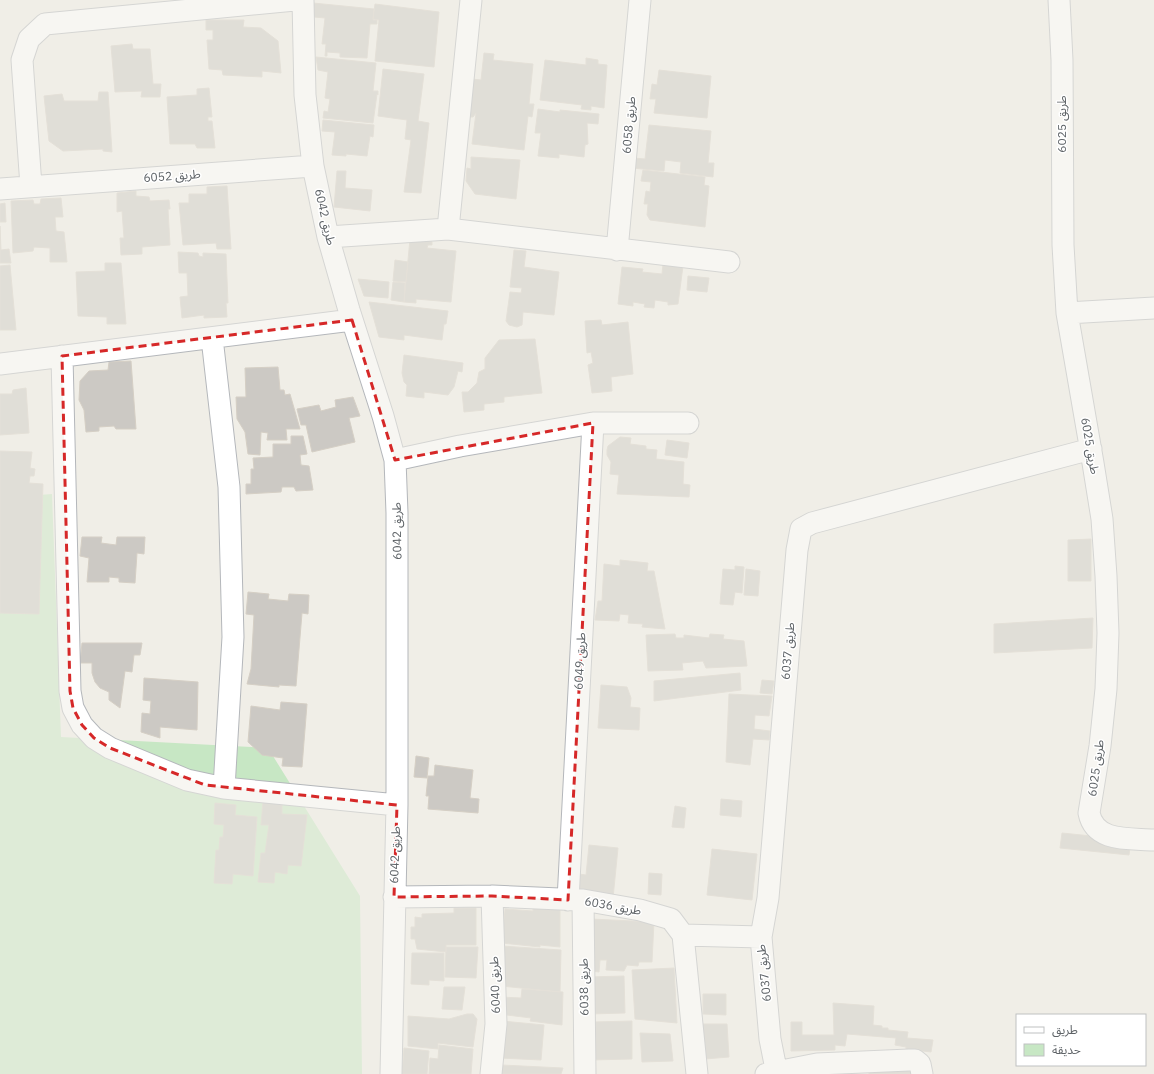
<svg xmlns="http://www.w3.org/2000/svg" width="1154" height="1074" font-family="'IBM Plex Sans','Noto Sans Arabic',sans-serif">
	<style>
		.green { fill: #c7e7c4 }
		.building { fill: #ccc9c4; stroke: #d5cfc5 }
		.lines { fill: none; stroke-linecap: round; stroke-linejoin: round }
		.minor-casing { stroke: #b4b7bb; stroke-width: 23 }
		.minor { stroke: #fff; stroke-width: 21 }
		.marked { fill: none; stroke: #d62828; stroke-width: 3; stroke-dasharray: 8 5; stroke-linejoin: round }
		.labels { text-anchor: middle; stroke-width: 3; stroke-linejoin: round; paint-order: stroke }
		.street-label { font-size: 12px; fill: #5e6367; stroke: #fff }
	</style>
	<rect width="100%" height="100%" fill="#f0eee7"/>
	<path class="green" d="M52,494L61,737L268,748L360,896L362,1074H0V498Z"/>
	<path class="building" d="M313,3L374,9L373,20H377V24H370L367,58L340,57V53L327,52V56H325L326,44H322L325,18L314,17Z
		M375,4L439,12L434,67L375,61L379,20L373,19Z
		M206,20H244L243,27L261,28L278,41L281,73L262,71V77L223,75L222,70L209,69L207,40H213V30H206Z
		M132,44L133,49H150L153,84H161L160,97H141L142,91L115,92L111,46Z
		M484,53L494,54L493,60L533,64L529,104H534L532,117L528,116L524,150L472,144L476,113L473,117H470L472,79L481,80Z
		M316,57L376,63L373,91H378V95L377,94L373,123L323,118L324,111L328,112L330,99L325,98L328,72L318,70Z
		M586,58L598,60V64L607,65L604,108L591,106V110L581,109L582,105L540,100L545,60L586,65Z
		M383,69L424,74L418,121L429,123L421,193L404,192L411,140L405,139L407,120L378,116Z
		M659,70L711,76L707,118L654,113L656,99H650L652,84L657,85Z
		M209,88L212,117H208V121H212L215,148H197L195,144H170L167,97L197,95V89Z
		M99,92H108L112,152L103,151V149L63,151L49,141L44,96L62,94L64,101H98Z
		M538,109L560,112V110L599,114L598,124L587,123L588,144L585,145L584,157L559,154V158L538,156L541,133H535Z
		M323,120L374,125L373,137L370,136L367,156L346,154V156L332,155L335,132L322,131Z
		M649,125L711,131L708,163H714L713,177L680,173L681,162L665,160L664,171L632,168L634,158L645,159Z
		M471,157L520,160L516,199L475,194L466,181L467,168L471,169Z
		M643,170L705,177L704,185L709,186L705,227L650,220L647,215L648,204H644L646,191L650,192L651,182L641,181Z
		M337,171H346L345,188L372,190L370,211L334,207Z
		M227,186L231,249H217L216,243L183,245L179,203H189V194H207V187Z
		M136,191V196L149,197L150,201L169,200L170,209H168L170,245L142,247V254L121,255L120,238H124L122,211L117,212V193Z
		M61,198L63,217H55L56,231L64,232L67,262H50V248L34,247L33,251L13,253L11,201L33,200L34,204H40L41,199Z
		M5,203L6,222H0V204Z
		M0,226L1,250L9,249L11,263H0Z
		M410,239L432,242V245H428L427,248L456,251L451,302L416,299V303L404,302Z
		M514,250L526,251L524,267L559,272L554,315L523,312L522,325L517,327L509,325L506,321L510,292L521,293L522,288L510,287Z
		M178,252L198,253L199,256L203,257V253L226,254L228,303H226L227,317L204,318V315L182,318L180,297L188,296L187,273H179Z
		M395,260L408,262L406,282L393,281Z
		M105,263H121L126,324H107V317L78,316L76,272L105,271Z
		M663,264L683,266L678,304L668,305V302L655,300L654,308L644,307L645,304L633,302V306L618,304L622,267L643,269L642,272L662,274Z
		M10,265L16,330H0V266Z
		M688,276L709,278L707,292L687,290Z
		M358,279L389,282L388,298L364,296Z
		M393,282L405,283L404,302L391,300Z
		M369,302L448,311L446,324H444L442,340L404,335V340L379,337Z
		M601,320L602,325L628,322L633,374L611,377L612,391L592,393L588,365L593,363L591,352L587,353L585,321Z
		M535,339L542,393L504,397V402L484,404V410L464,412L462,392H468L477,383L479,372L485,369V358L499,340Z
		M404,355L463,363L462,372L458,371L454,387L448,395L424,392V398L406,396L407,385L404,382L402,373Z
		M131,361L136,429H116L114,426L99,427V431L86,432L84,410L79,400L80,381L89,371L108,370L109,362Z
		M278,367L280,390H284L285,395L290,394L300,429H286L287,440H267L268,433L261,432L260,455L248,454L245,432L237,419L236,397H246L245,368Z
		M26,388L29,433L0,435V394H12L13,390Z
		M353,397L360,416L349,418L355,442L312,452L306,425H301L297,409L319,405L321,411L336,407L335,400Z
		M291,436H303L307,454L300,455L301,465L309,466L313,490L296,491L294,487H282L281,492L246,494V484H251V469H254L253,458L273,457V444H291Z
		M620,437L631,438L630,444L646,446V449L657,450L656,459L684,462L683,484L690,485L689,497L617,494L619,475L610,474L611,462L607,455V450L608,446Z
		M667,440L689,443L687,458L665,455Z
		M0,451L32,452L30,468L35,469L34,476H30L29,483L43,484L39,614L0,613Z
		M82,537H102L101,543L116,545L117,537H145L144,554L137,553L135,583L119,582V578L109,577V582H87L89,558L80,556Z
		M1091,539V581H1068V540Z
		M620,560L648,563L647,571H654L665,629L642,627L643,624L628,623L629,615L620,614L619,621L595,620L598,601H602L604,564L620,566Z
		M735,566L744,567L742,593L735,592L733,605L720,604L723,569L735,570Z
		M746,569L760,571L758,596L744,595Z
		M248,592L269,594L268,599L288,601L289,594L309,595L308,614L302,613L296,686L279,685V687L247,684L251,669L254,615L246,614Z
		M1093,618L1092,648L994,653V624Z
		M675,634L676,638H684V635L709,638L710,634L724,635L723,639L744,641L747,666L706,668L703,661L682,663L683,670L648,671L646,635Z
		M82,643H142L140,655H134L132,672L125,671L120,708L109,700V692L100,688L95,682L92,673V663H80Z
		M740,673L741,690L654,701V681Z
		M144,678L198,682L197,730L160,727V738L141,732L142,713L150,714L151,701L143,700Z
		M762,680L774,681L772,694L760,693Z
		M601,685L627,687L631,698L630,707L640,708L639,730L598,728Z
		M729,694L772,696L769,716L755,715L754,729L770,731L769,740L753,739L750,765L726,762Z
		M281,702L307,704L302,767L282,766L283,758L262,755L248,742L251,706L280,710Z
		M416,756L429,758L427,778L414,777Z
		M435,765L473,770L470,798L479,799L478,813L428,809L429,796H426L428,776H434Z
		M721,799L742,801L741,817L720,815Z
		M263,802L282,804V814L307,815L301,866L288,865L287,874L275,872L274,883L258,882L261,853H265L269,825H261Z
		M215,803L236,805L235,815L257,817L253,876L233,874L232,884L214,883L216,850H219L220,837H223L224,825L214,824Z
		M675,806L686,808L684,828L672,827Z
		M1062,833L1131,840L1129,855L1060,848Z
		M589,845L618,848L613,898L576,895L579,874L586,875Z
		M712,849L757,854L752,900L707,895Z
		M649,873L662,874L661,895L648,894Z
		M533,904L560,907V947L540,945V947L502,943L505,909L533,911Z
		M454,908H476V945H446V952L417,949L415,939H411V927H415V917L422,918V914L454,913Z
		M591,919L654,922L652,962H639L638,966L627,965L624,971L606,970L607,960H600L599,972L591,971Z
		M502,946L561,950L560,992L501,986Z
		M446,947H478L476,978L445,977Z
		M412,953H444V981L429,980V985L411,984Z
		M674,968L677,1023L635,1019L632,970Z
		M624,976L625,1013L590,1014L588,977Z
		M444,987H465L462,1010L442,1009Z
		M522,989L563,992L562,1025L530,1021L531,1018L499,1014L501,997L521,998Z
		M703,994H726V1015L703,1014Z
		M833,1003L874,1006L873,1025L882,1026V1028H888V1030L908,1032L907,1038L933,1040L931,1052L906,1049V1047L895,1045L896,1038L847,1034L845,1046L835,1045V1050L791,1051V1022H802V1035H834Z
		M467,1014H473L477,1019L473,1047L438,1043V1049L408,1046V1016L449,1019Z
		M502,1021L544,1025L541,1060L500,1058Z
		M632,1021V1059L591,1060L593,1022Z
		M701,1024H727L729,1057L705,1059Z
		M640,1033L670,1034L673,1061L642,1062Z
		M439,1045L473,1049L471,1074H429L430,1058L438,1059Z
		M404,1048L429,1051L427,1074H402Z
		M502,1065L563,1068L561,1074H501Z
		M914,1066L915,1074H869V1067Z"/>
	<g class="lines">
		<defs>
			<path id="minor" d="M303,0L305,95L313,166L328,237L349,310L383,416L395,460L397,513V805L391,1074
				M1059,0L1062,60L1063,245L1067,313L1093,463L1102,519L1106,576L1108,633L1106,689L1100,746L1089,813C1095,843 1130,838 1154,840
				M31,186L22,60L29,39L45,24L295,0
				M0,189L313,166
				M448,229L471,0
				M328,237L448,229L729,262
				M617,250L640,0
				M1067,313L1154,308
				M212,338L229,487L233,637L224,788
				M62,356L70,691L73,708L82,725L94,738L110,748L187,780L224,788L397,805
				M0,364L352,320
				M395,460L460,446L593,423H688
				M394,897L492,896L583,900L640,910L671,919L683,935L697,1074
				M568,900L593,423
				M583,900L585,1074
				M683,935L761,937
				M491,1074L496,1024L492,896
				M766,1074L817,1064L909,1060H915L920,1064L922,1074
				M777,1074L770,1039L761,937L768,898L797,550L801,529L812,523L1091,449"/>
		</defs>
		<use href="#minor" class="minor-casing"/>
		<use href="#minor" class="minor"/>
	</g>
	<path d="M0 0H1154V1074H0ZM352,320L395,460L593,423L568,900L492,896L394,897L397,805L205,785L110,748L94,738L82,725L73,708L70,691L62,356Z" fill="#f0eee7" fill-opacity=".55" fill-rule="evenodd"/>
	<path class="marked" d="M352,320L395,460L593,423L568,900L492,896L394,897L397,805L205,785L110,748L94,738L82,725L73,708L70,691L62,356Z"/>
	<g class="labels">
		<g class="street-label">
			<text transform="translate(1062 124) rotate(-90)" y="4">طريق 6025</text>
			<text transform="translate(629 125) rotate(-85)" y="4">طريق 6058</text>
			<text transform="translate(172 176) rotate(-4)" y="4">طريق 6052</text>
			<text transform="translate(325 217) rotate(77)" y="4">طريق 6042</text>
			<text transform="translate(1090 446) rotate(80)" y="4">طريق 6025</text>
			<text transform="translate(397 531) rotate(-91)" y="4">طريق 6042</text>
			<text transform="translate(788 651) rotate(-85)" y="4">طريق 6037</text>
			<text transform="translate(580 661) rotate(-87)" y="4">طريق 6049</text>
			<text transform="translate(1096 768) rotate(-82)" y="4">طريق 6025</text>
			<text transform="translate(395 855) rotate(-88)" y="4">طريق 6042</text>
			<text transform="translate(613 906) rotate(10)" y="4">طريق 6036</text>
			<text transform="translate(764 973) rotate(-96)" y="4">طريق 6037</text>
			<text transform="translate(495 985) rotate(-92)" y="4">طريق 6040</text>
			<text transform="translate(584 987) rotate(-91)" y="4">طريق 6038</text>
		</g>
	</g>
	<rect x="1016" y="1014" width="130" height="52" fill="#ffffff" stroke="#bfc1c2"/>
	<rect x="1024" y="1027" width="20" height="6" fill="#ffffff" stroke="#bfc1c2"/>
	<text x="1052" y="1034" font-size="12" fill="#5e6367">طريق</text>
	<rect x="1024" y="1044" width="20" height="12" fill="#c7e7c4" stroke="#bfc1c2"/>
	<text x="1052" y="1054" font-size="12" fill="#5e6367">حديقة</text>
</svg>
